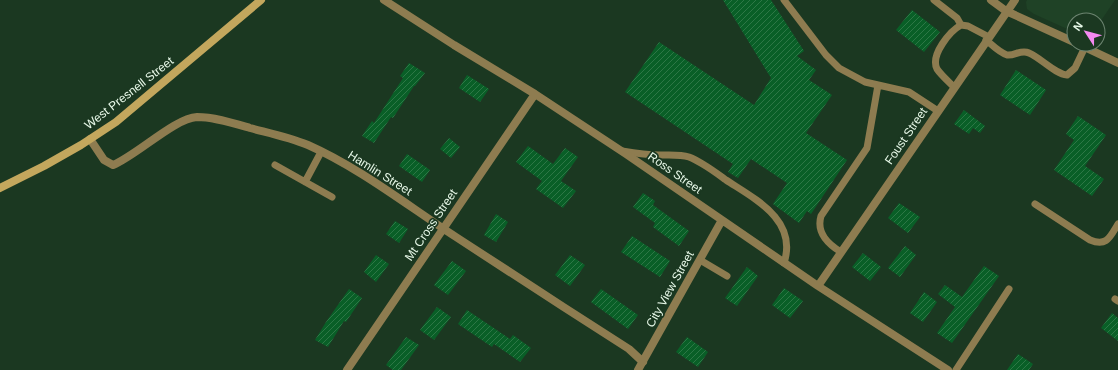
<svg xmlns="http://www.w3.org/2000/svg" width="1118" height="370" font-family="Helvetica,sans-serif">
	<style>
		.built { fill: #1f4226 }
		.building { fill: url(#building-hatch) }
		.lines { fill: none; stroke-linecap: round; stroke-linejoin: round }
		.service { stroke: #8e7c50; stroke-width: 7 }
		.minor { stroke: #8e7c50; stroke-width: 8 }
		.secondary { stroke: #c3a75d; stroke-width: 8 }
		.labels { text-anchor: middle; stroke-width: 3.5; stroke-linejoin: round; paint-order: stroke }
		.street-label { font-size: 12px; fill: #e8f9e9; stroke: #1b3821 }
	</style>
	<defs>
		<pattern id="building-hatch" width="6" height="6" patternUnits="userSpaceOnUse"><rect width="6" height="6" fill="#095f27"/><path d="M-1 1l2-2M0 6l6-6M5 7l2-2" fill="none" stroke="#2d7746"/></pattern>
	</defs>
	<rect width="100%" height="100%" fill="#1b3821"/>
	<path class="built" d="M1027,0H1115L1098,25V20H1074V32L1034,14L1027,9L1026,2Z"/>
	<path class="building" d="M723,0H771L804,51L797,56L816,70L809,80L832,95L806,133L847,160L811,214L807,211L799,223L773,204L787,183L751,159L738,178L728,172L733,164L625,92L659,42L754,105L771,78Z
		M912,10L940,32L924,52L896,30Z
		M409,63L425,73L415,86H414L393,118L391,117L374,143L362,136L372,121L374,123L403,78L400,76Z
		M1016,70L1046,90L1030,115L1000,95Z
		M467,75L489,89L480,102L459,88Z
		M964,110L985,126L980,133L973,128L969,134L954,124Z
		M1078,116L1106,135L1085,166L1104,179L1092,196L1054,170L1074,140L1066,134Z
		M449,138L460,147L451,158L440,149Z
		M528,146L553,164L565,148L578,157L561,181L576,191L563,208L536,189L542,181L516,162Z
		M407,154L430,170L422,182L399,166Z
		M643,193L655,201L653,205L689,231L679,246L653,227L655,223L633,207Z
		M899,203L920,217L908,233L888,218Z
		M496,214L508,222L496,242L484,235Z
		M395,221L408,229L399,243L386,234Z
		M632,236L670,261L660,277L621,252Z
		M905,246L916,255L900,277L888,268Z
		M863,253L881,267L870,281L852,267Z
		M376,255L389,264L376,282L364,272Z
		M570,255L585,265L570,286L555,275Z
		M452,261L466,271L448,295L434,285Z
		M984,266L999,276L952,343L937,333L955,307L938,294L945,285L962,297Z
		M747,267L758,276L737,306L725,298Z
		M784,288L803,301L790,318L772,305Z
		M349,289L362,298L346,322L344,321L328,347L315,340L326,322Z
		M601,289L638,315L628,329L591,302Z
		M924,292L937,302L923,322L910,313Z
		M437,307L451,317L434,340L420,330Z
		M467,310L510,339L513,335L531,348L520,362L494,344L492,347L458,324Z
		M1112,313L1118,318V341L1101,328Z
		M406,337L419,345L401,370H393L386,365Z
		M687,337L708,352L698,367L676,352Z
		M1018,354L1033,364L1029,370H1007Z"/>
	<g class="lines">
		<path class="service" d="M784,0L826,55L839,68L865,82L909,92L938,111
			M934,0L957,18L961,25
			M986,40C992,45 1000,53 1007,55C1015,56 1021,49 1029,53C1041,58 1055,74 1067,75L1075,68L1085,47
			M954,87C949,82 941,75 937,69C930,55 950,31 961,25L968,26L989,37
			M622,151C634,153 646,155 659,155C669,155 680,154 689,157C702,162 715,172 726,180C755,199 798,220 784,263
			M275,165L332,197
			M305,182L321,152
			M1035,204L1090,240C1107,247 1110,237 1118,224
			M841,252C828,244 816,233 821,216L867,148L878,85
			M700,260L727,276
			M1115,299L1118,301
			M956,370L1009,289"/>
		<path class="minor" d="M384,0L454,45L535,94L626,154L818,286L948,370
			M991,0L1006,11L1074,42
			M1078,44L1118,63
			M90,139L104,160L113,165C137,155 175,118 197,117C214,117 233,123 250,128C269,133 289,137 308,145C360,168 408,206 456,237C514,275 571,312 629,349L643,362
			M818,286L1015,0
			M347,370L535,94
			M638,370L722,220"/>
		<path class="secondary" d="M0,188L44,166L81,145L116,122L261,0"/>
	</g>
	<g class="labels">
		<g class="street-label">
			<text transform="translate(129 93) rotate(-38)" y="4">West Presnell Street</text>
			<text transform="translate(906 136) rotate(-56)" y="4">Foust Street</text>
			<text transform="translate(380 173) rotate(32)" y="4">Hamlin Street</text>
			<text transform="translate(675 173) rotate(35)" y="4">Ross Street</text>
			<text transform="translate(431 225) rotate(-56)" y="4">Mt Cross Street</text>
			<text transform="translate(670 289) rotate(-61)" y="4">City View Street</text>
		</g>
	</g>
	<g transform="translate(1086 32) rotate(306)"><circle r="19" fill="#1b3821" stroke="#6d8571"/>
	<path d="M0-3L7 15L0 10L-7 15Z" fill="#f489f0"/>
	<text y="-6" font-size="11" font-weight="bold" text-anchor="middle" fill="#e8f9e9">N</text>
	</g>
</svg>
